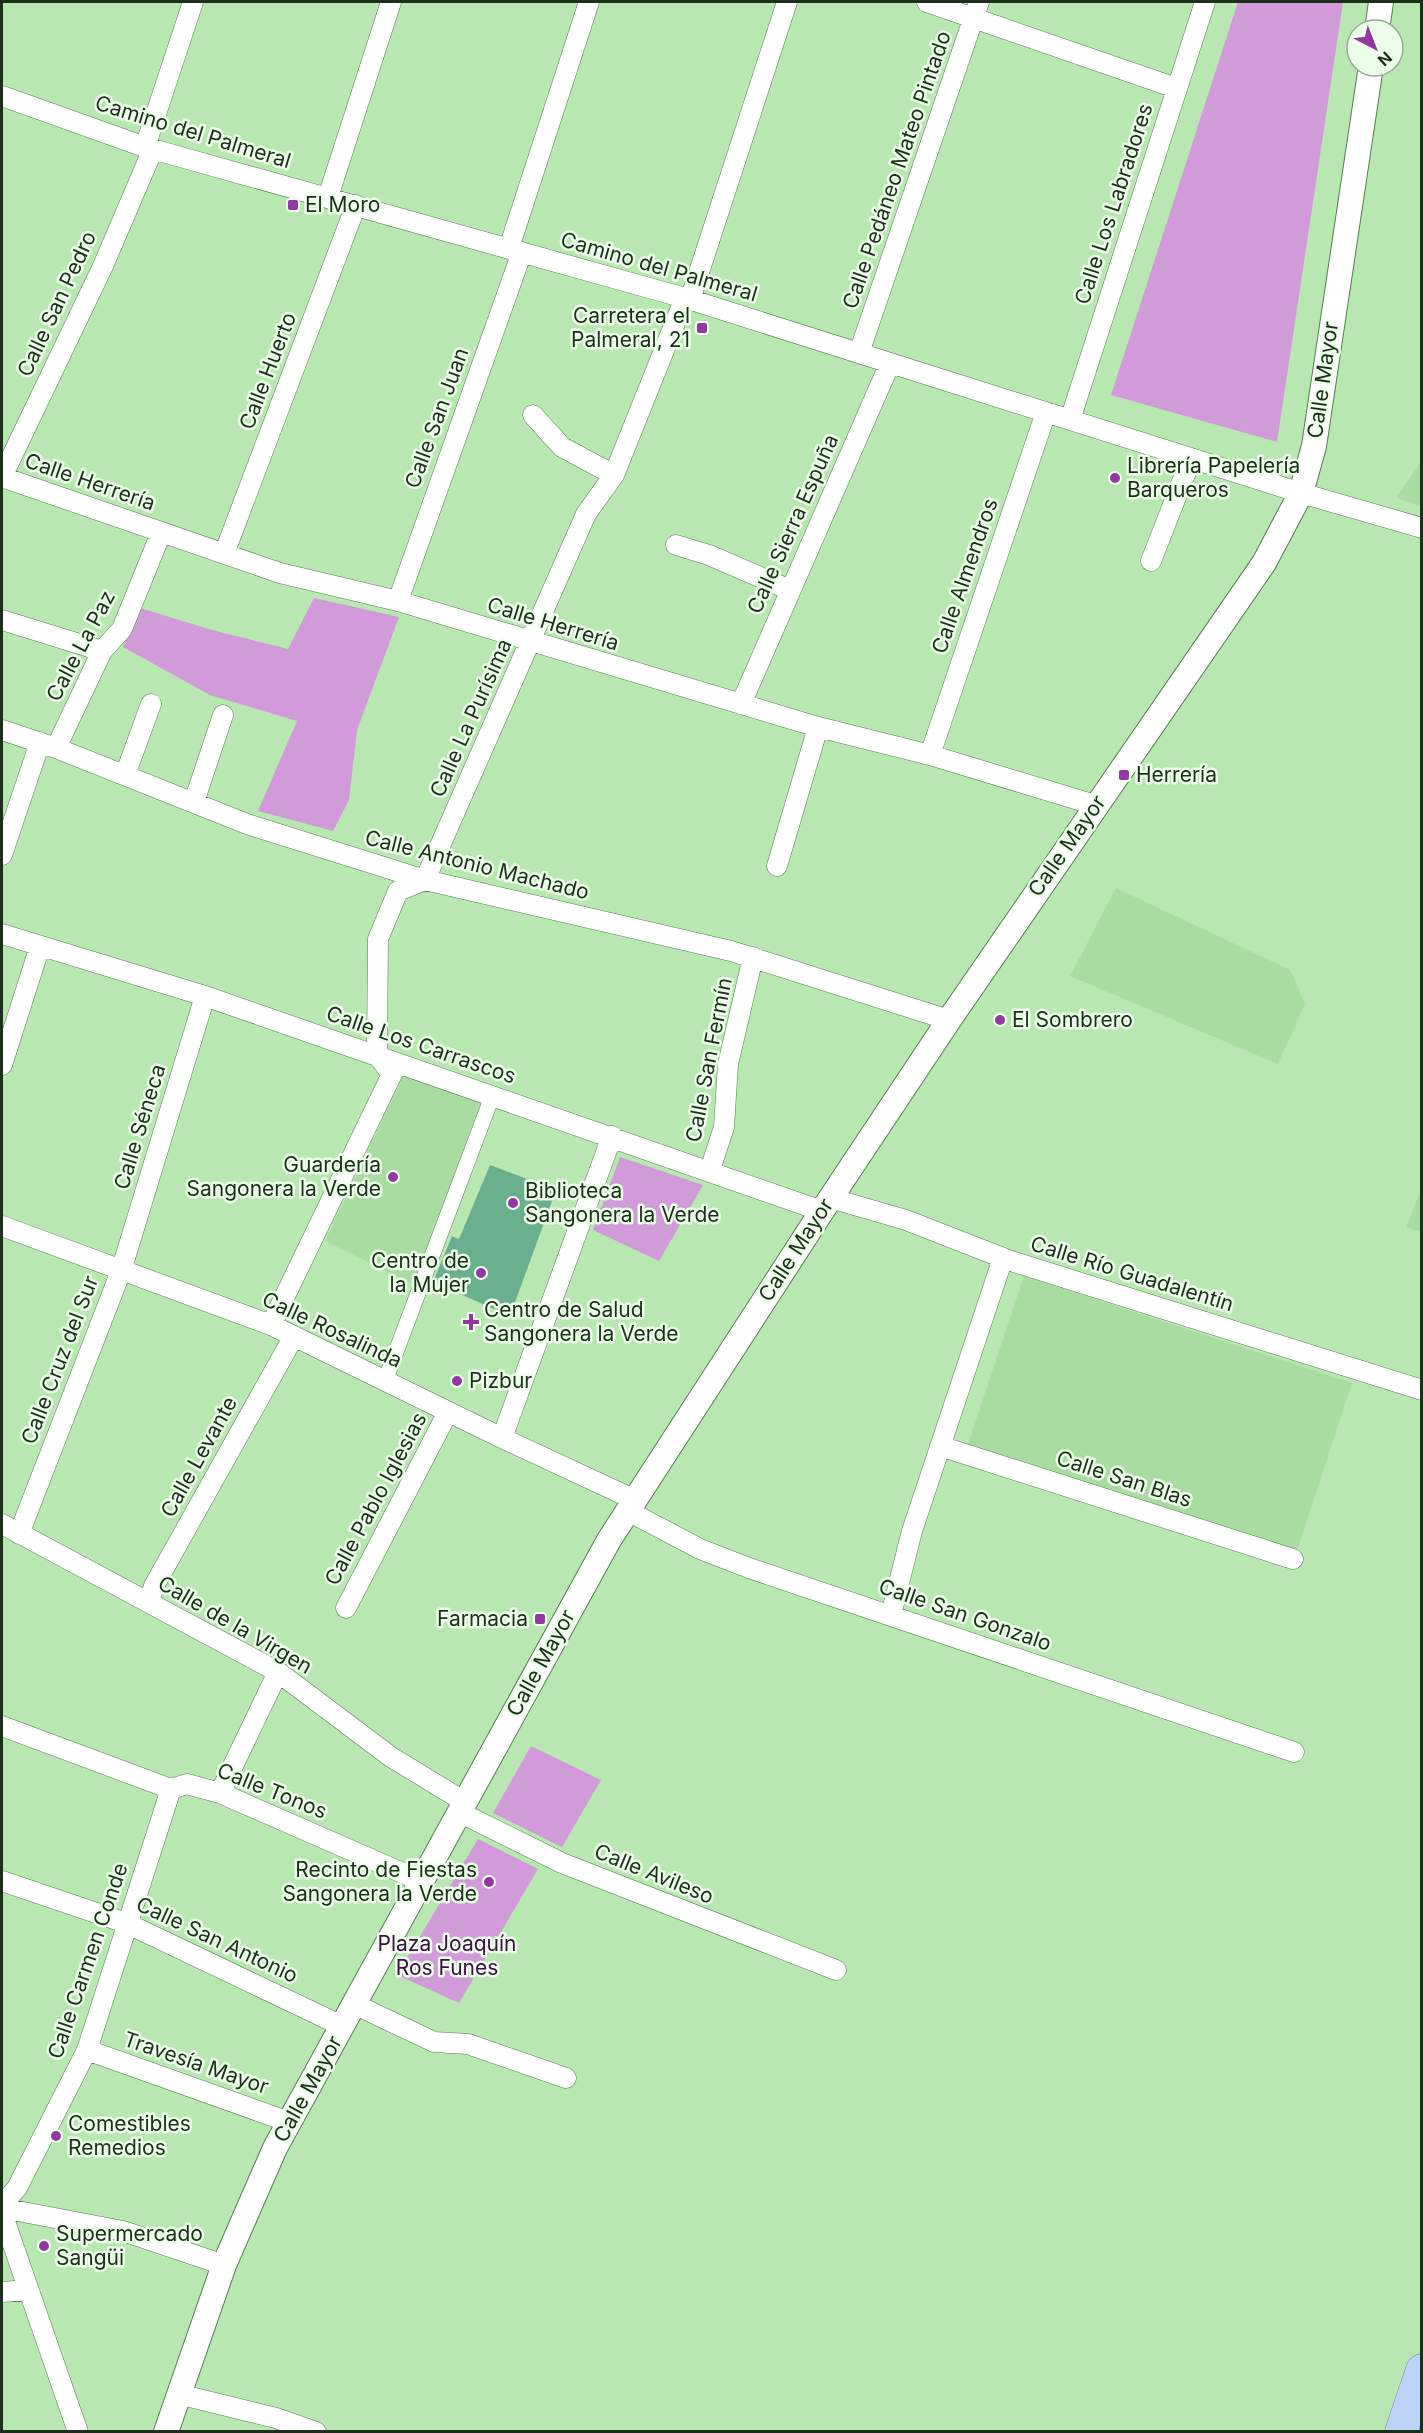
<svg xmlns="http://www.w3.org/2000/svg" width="1423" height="2433" font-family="Inter,sans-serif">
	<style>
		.built { fill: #a9dca1 }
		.green { fill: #d19bd9 }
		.building { fill: #6bb08e }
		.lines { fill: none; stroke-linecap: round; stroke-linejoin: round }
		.pedestrian-casing { stroke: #547f4f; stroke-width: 16 }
		.minor-casing { stroke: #547f4f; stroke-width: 21 }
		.tertiary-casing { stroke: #547f4f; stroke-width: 26 }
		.primary-casing { stroke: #6886a8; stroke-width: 33 }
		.pedestrian { stroke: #fff; stroke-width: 15 }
		.minor { stroke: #fff; stroke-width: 20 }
		.tertiary { stroke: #fff; stroke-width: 24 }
		.primary { stroke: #bdd3f8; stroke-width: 32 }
		.poi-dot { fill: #9338a3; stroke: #ecffe9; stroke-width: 2 }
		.labels { text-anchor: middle; stroke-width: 5; stroke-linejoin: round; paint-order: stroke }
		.street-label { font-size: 21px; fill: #1c2f1a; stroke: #ecffe9 }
		.poi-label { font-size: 21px; fill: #1c2f1a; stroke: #ecffe9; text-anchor: start }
		.park-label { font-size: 21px; fill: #43094c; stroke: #ecffe9 }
	</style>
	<rect width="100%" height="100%" fill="#b8e7b1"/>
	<path class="built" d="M1421,462V506L1396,498Z
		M1116,888L1290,970L1305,1004L1278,1064L1070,976Z
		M403,1077L493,1094L419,1287L325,1241Z
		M1421,1190L1422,1232H1421L1406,1227Z
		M1024,1276L1352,1383L1297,1551L968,1444Z"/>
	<path class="green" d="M1238,2H1343L1277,442L1111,395Z
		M314,598L399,617L357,730L349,800L333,831L258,811L297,721L210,695L123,647L140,608L212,630L288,649Z
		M620,1157L703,1185L659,1261L593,1230Z
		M531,1746L601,1780L562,1847L493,1813Z
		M478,1839L538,1869L459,2003L397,1975Z"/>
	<path class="building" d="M490,1165L556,1190L510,1316L433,1282L452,1236L459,1239Z"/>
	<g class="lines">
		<defs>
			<path id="pedestrian" d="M385,1381L493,1094"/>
			<path id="minor" d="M927,2L1176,88
				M2,96L145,147L685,298L1301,493L1422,528
				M145,147L193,2
				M328,197L391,2
				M509,248L589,2
				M690,300L787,2
				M859,353L979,2
				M533,415L562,447L614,475
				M1070,420L1205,2
				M2,477L280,573L398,601L818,727L930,755L1095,805
				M2,477L103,266L153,149
				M676,545L709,555L790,590
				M224,554L356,205
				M1151,561L1191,459
				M398,601L522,252
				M2,620L102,651
				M741,704L890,363
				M2,730L56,748L247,824L425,880L731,951L949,1020
				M56,748L102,651L122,629L161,533
				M930,755L1046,412
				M125,775L151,704
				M194,802L223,715
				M2,855L40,742
				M777,866L818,727
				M2,934L205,996L822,1211
				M2,1065L40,946
				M710,1170L724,1127L728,1064L753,957
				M830,1198L906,1220L1011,1261L1422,1390
				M2,1226L271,1325L502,1438L633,1499
				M271,1325L392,1074L377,1055L378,939L398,891L425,880L586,514L614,475L685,298
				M502,1438L612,1136
				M940,1446L1293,1559
				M626,1510L700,1549L749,1568L1294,1752
				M2,1524L278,1672L391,1757L465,1802
				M19,1534L121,1271L205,996
				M149,1602L154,1586L294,1336
				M346,1608L448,1412
				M891,1615L912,1531L1003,1258
				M2,1726L171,1789L187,1784L220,1793L421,1881
				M220,1793L278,1672
				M459,1812L562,1863L836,1970
				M2,1881L126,1923L342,2026
				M354,2004L434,2042L468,2044L566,2078
				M87,2050L289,2122
				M2,2205L17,2188L87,2050L171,1789
				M2,2208L123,2231L224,2265
				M2,2213L78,2432
				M2,2292L28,2290
				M178,2394L276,2418L316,2432"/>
			<path id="tertiary" d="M1377,30L1381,2
				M166,2432L224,2265L275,2148L609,1540L822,1211L949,1020L1264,563L1301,493L1314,446L1371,66"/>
			<path id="primary" d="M1401,2432L1422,2370"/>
		</defs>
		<use href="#pedestrian" class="pedestrian-casing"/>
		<use href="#minor" class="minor-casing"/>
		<use href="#tertiary" class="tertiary-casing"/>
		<use href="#primary" class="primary-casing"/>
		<use href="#pedestrian" class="pedestrian"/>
		<use href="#minor" class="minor"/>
		<use href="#tertiary" class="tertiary"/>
		<use href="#primary" class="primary"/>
	</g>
	<g class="poi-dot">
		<rect x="287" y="199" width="12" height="12" rx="3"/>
		<rect x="696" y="322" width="12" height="12" rx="3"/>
		<circle cx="1115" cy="478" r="6"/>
		<rect x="1118" y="769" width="12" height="12" rx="3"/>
		<circle cx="1000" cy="1020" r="6"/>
		<circle cx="393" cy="1177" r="6"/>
		<circle cx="513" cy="1203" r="6"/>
		<circle cx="481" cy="1273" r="6"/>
		<path d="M468 1313h6v6h6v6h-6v6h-6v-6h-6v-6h6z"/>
		<circle cx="457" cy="1381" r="6"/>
		<rect x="534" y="1613" width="12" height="12" rx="3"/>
		<circle cx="489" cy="1882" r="6"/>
		<circle cx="56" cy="2136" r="6"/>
		<circle cx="44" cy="2246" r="6"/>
	</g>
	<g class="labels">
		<g class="street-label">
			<text transform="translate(193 132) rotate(17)" y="7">Camino del Palmeral</text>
			<text transform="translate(897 170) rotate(-71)" y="7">Calle Pedáneo Mateo Pintado</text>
			<text transform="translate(1114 204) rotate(-72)" y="7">Calle Los Labradores</text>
			<text transform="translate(659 267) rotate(16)" y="7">Camino del Palmeral</text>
			<text transform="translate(57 304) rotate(-65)" y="7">Calle San Pedro</text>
			<text transform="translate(268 371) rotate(-69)" y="7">Calle Huerto</text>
			<text transform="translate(1323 380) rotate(-82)" y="7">Calle Mayor</text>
			<text transform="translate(437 418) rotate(-70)" y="7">Calle San Juan</text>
			<text transform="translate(90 482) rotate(19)" y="7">Calle Herrería</text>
			<text transform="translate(793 524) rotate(-66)" y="7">Calle Sierra Espuña</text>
			<text transform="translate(965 576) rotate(-71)" y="7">Calle Almendros</text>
			<text transform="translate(553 624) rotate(17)" y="7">Calle Herrería</text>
			<text transform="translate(81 646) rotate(-62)" y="7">Calle La Paz</text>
			<text transform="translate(471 718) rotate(-66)" y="7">Calle La Purísima</text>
			<text transform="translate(1067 846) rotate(-55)" y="7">Calle Mayor</text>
			<text transform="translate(477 865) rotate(14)" y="7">Calle Antonio Machado</text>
			<text transform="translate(421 1045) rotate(19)" y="7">Calle Los Carrascos</text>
			<text transform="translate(709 1060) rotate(-79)" y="7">Calle San Fermín</text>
			<text transform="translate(140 1127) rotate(-73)" y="7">Calle Séneca</text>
			<text transform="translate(796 1250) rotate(-57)" y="7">Calle Mayor</text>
			<text transform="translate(1132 1274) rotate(17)" y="7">Calle Río Guadalentín</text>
			<text transform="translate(332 1330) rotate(25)" y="7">Calle Rosalinda</text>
			<text transform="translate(60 1360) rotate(-69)" y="7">Calle Cruz del Sur</text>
			<text transform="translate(199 1457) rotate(-61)" y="7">Calle Levante</text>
			<text transform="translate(1124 1479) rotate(18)" y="7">Calle San Blas</text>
			<text transform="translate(376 1499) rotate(-62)" y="7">Calle Pablo Iglesias</text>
			<text transform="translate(965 1615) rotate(19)" y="7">Calle San Gonzalo</text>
			<text transform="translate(235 1625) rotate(30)" y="7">Calle de la Virgen</text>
			<text transform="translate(541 1663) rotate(-61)" y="7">Calle Mayor</text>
			<text transform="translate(272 1791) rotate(22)" y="7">Calle Tonos</text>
			<text transform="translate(654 1874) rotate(22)" y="7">Calle Avileso</text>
			<text transform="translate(217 1940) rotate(25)" y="7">Calle San Antonio</text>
			<text transform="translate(88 1961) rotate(-71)" y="7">Calle Carmen Conde</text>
			<text transform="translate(196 2063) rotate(19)" y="7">Travesía Mayor</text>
			<text transform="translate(308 2089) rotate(-61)" y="7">Calle Mayor</text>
		</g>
		<g class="poi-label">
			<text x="305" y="212">El Moro</text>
			<text x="690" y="323" text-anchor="end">Carretera el<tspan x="690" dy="24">Palmeral, 21</tspan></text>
			<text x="1127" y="473">Librería Papelería<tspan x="1127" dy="24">Barqueros</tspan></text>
			<text x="1136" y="782">Herrería</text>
			<text x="1012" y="1027">El Sombrero</text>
			<text x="381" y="1172" text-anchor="end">Guardería<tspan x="381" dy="24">Sangonera la Verde</tspan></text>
			<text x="525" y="1198">Biblioteca<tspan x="525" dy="24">Sangonera la Verde</tspan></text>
			<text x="469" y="1268" text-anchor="end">Centro de<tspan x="469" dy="24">la Mujer</tspan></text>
			<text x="484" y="1317">Centro de Salud<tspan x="484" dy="24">Sangonera la Verde</tspan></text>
			<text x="469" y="1388">Pizbur</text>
			<text x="528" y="1626" text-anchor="end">Farmacia</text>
			<text x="477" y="1877" text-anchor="end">Recinto de Fiestas<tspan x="477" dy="24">Sangonera la Verde</tspan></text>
			<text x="68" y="2131">Comestibles<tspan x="68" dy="24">Remedios</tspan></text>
			<text x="56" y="2241">Supermercado<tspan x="56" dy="24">Sangüi</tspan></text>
		</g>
		<g class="park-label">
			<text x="447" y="1951">Plaza Joaquín<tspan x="447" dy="24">Ros Funes</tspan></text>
		</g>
	</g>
	<rect width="1423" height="2433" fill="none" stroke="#1c2f1a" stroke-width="6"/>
	<g transform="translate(1375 48) rotate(138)"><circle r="28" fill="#ecffe9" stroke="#99ac96" stroke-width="1.5"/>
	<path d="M0-4.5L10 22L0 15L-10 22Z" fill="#9338a3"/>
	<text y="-9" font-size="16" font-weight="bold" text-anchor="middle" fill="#1c2f1a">N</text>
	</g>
</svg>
